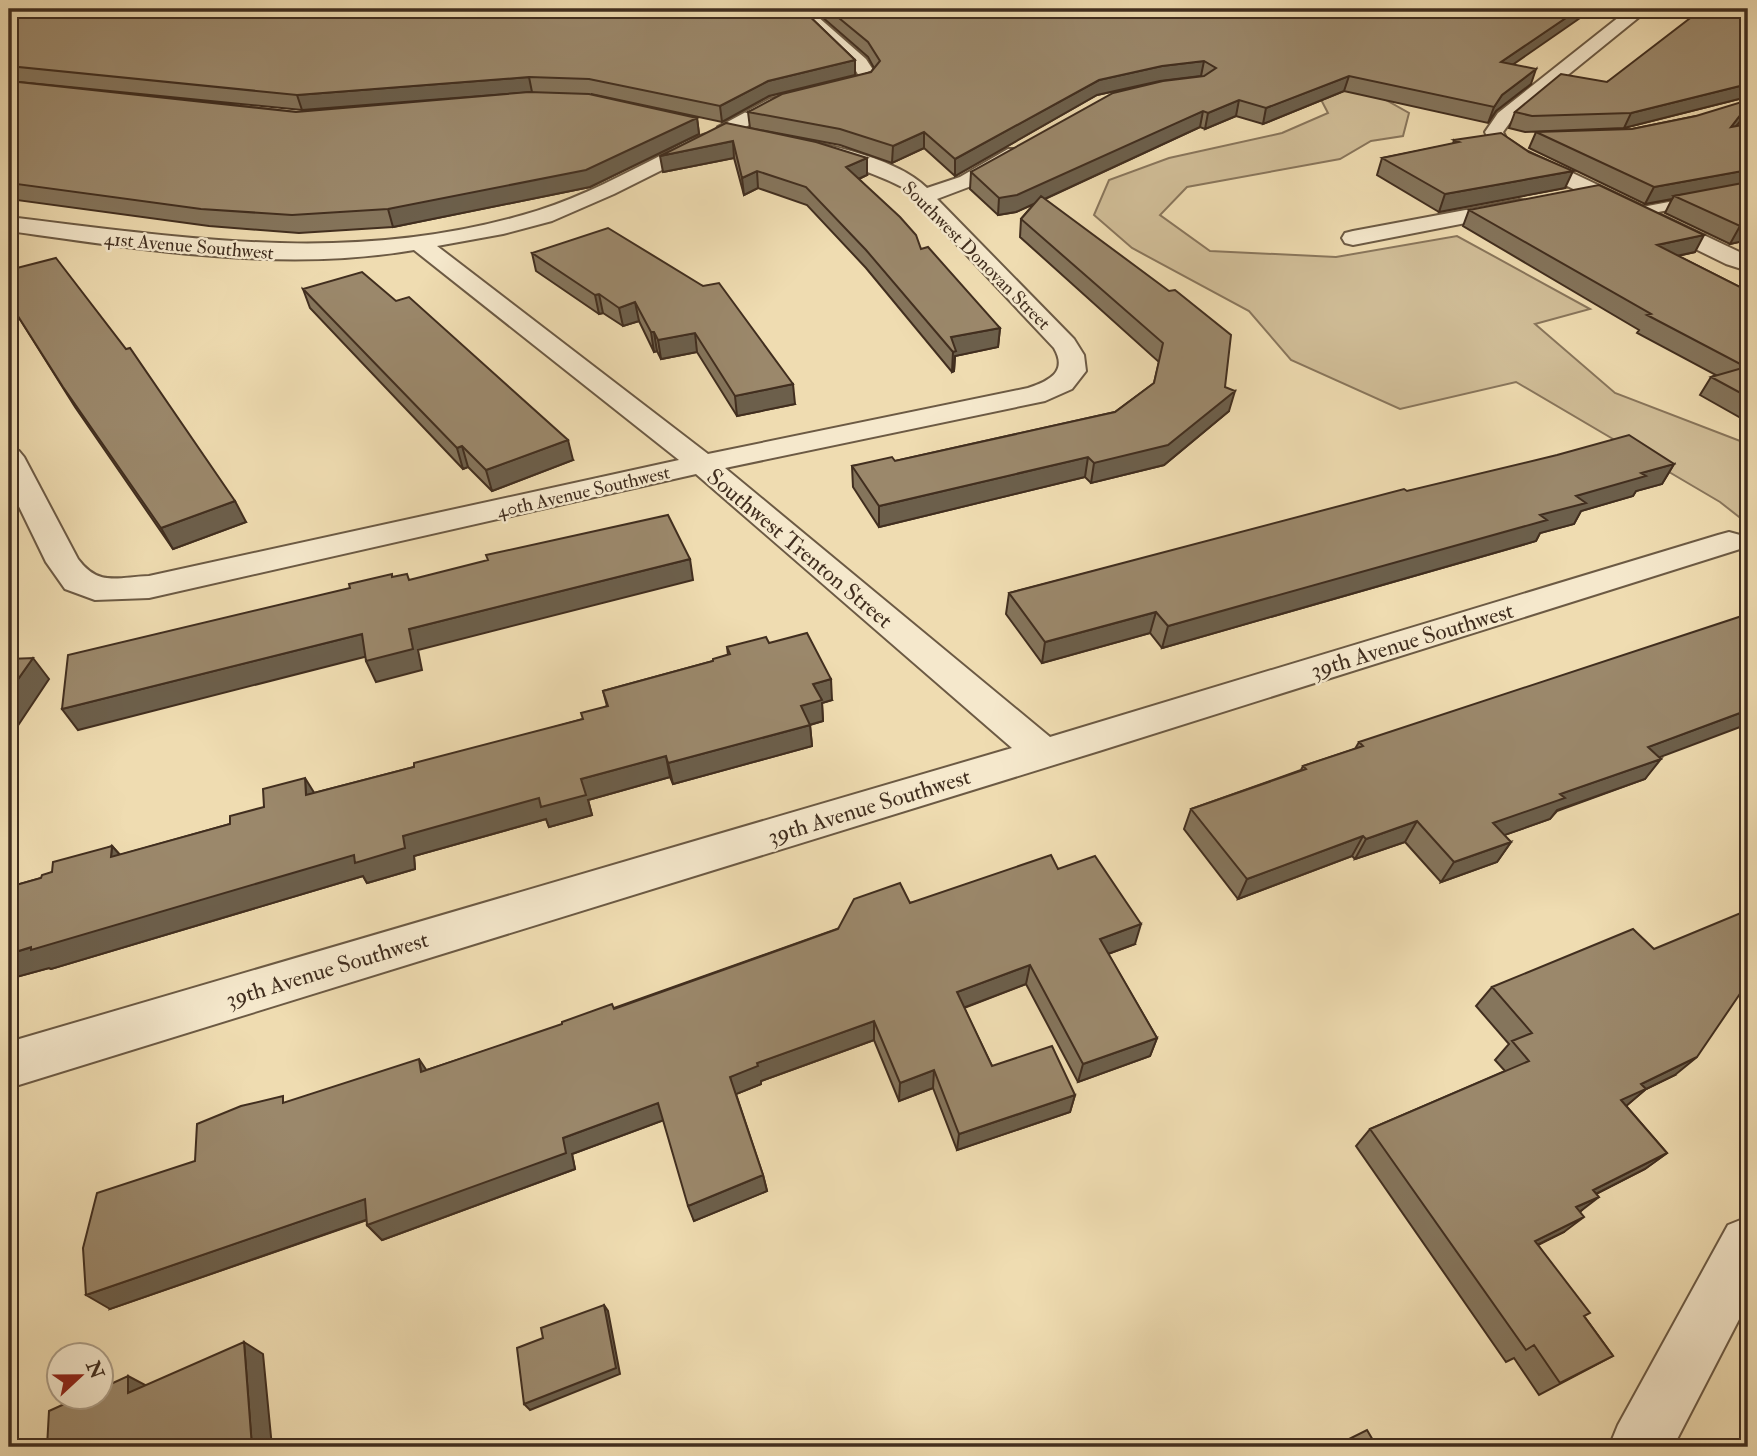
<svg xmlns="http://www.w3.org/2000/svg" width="1757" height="1456" font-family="'IM FELL Double Pica',serif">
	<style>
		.green { fill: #d1be98; stroke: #89765c; stroke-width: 2 }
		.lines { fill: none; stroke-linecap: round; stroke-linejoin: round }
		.lane-casing { stroke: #6c5a44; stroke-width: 4 }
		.street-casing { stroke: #6c5a44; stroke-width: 4 }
		.lane { fill: #f5e8cc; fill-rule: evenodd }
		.street { fill: #f5e8cc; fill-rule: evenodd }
		.wall { fill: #85755c; stroke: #412e1f; stroke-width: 2; fill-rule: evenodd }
		.shaded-wall { fill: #6c5f4b; stroke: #412e1f; stroke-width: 2 }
		.building { fill: #9b886b; stroke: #412e1f; stroke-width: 2 }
		.labels { text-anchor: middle; stroke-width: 5; stroke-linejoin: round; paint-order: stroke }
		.far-street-label { font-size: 19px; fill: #412e1f; stroke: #f5e8cc }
		.street-label { font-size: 23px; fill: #412e1f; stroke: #f5e8cc }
	</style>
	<rect width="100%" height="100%" fill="#efdcb1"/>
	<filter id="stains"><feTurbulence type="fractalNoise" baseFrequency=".00286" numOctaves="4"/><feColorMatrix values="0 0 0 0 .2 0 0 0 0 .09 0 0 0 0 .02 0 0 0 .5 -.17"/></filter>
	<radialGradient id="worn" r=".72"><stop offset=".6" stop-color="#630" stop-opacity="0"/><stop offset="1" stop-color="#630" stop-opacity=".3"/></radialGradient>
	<path class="green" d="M1308,9H1418L1397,21L1363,87L1409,113L1403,136L1371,141L1340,159L1187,187L1160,215L1210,251L1336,257L1457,236L1590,309L1535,324L1615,393L1748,444V524L1720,502L1516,382L1400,409L1291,360L1249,311L1132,248L1094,215L1109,180L1169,158L1282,133L1328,113L1317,92Z"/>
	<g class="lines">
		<defs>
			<path id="lane" d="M1748,187V195L1637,216L1630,212L1637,208Z"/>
			<path id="street" d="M793,9H809L866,59L877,76L870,85L782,107L742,129C793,139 889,150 927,188L960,177L1008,149H1022L1025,153L1022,157L974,185L937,199L1074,339L1084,355L1086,371L1072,389L1045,401L725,468L1050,737L1718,535L1729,532L1740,535L1745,542L1740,549L1099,751L9,1088V1042L1012,748L696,474L149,598L95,600L65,589L46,562L9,486V448L19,451L24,457L78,559C99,587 117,577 149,576L679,460L414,250C280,273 142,249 9,231V217C184,238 349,265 523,215C567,203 609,182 650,161C668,152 687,139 707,134L717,140L714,144L614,194L552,221L503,234L437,246L708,454L1028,388C1049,381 1068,372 1054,348L904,188C845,157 782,151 718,135L716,131L718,127L770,99L848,81L859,76L853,66Z
				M1629,9H1643L1638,18L1511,121L1503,132L1506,138L1524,150L1748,256V271L1726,264L1510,158L1491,145L1485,132L1498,113Z
				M1519,200L1527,201L1530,206L1527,211L1353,245L1345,243L1342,238L1345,233L1353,231Z
				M1748,1217V1302L1673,1447H1609L1618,1425L1728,1225Z"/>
		</defs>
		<use href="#lane" class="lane-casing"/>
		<use href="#street" class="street-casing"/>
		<use href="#lane" class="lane"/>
		<use href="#street" class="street"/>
	</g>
	<path class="wall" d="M9,9L385,16L368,15L341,9H802L855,60V75L769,96L722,122L591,94L697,118L699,134L590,187L393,227L299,233L209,226L9,199V81L296,112L425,101L302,110L9,81ZM508,10L442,17H419Z
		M813,9H1416L1423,16L1513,64L1531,84L1496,111L1488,123L1344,91L1263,124L1236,116L1205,129L1200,127L1045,199L1225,387L1229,411L1164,465L1091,483L1085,477L879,527L853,487L852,466L895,461L1115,412L1154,383L1159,362L1020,237L1021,219L1034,204L1016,212L998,215L970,189L971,172L1201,77L1160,81L1097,95L955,176L924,148L892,163L840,145L750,128L748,112L871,72L874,68L868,57Z
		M1748,9V98L1747,97L1624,128L1525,132L1509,128L1515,112L1607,82Z
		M1745,115L1736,126L1748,240L1730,244L1665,213L1672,199L1645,204L1529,148L1536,132L1632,129L1696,116Z
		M726,123L867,175L859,179L921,249L1000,328L998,347L955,356L954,371L952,372L866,268L807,205L758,188L744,195L734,158L663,172Z
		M1454,140L1565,188L1439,212L1377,175L1382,158L1453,144Z
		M1469,210L1695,252L1678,256L1748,291V422L1700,395L1711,377L1716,375L1637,333L1639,330L1463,226Z
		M532,253L703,286L795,404L737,416L697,352L661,359L657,351L654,352L639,321L623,326L603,313L599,314L536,271Z
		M9,270L246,522L173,549L75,407L9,302L12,299L9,294Z
		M303,289L573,460L492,491L468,467L463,469L310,308Z
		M1674,464L1662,484L1636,491L1633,496L1581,511L1574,524L1540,533L1536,541L1162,648L1150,633L1042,663L1006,614L1009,593L1407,491Z
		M769,643L832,700L822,703L823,721L810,725L812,746L673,784L670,777L588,800L592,815L549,827L546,819L414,856L415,869L367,883L363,876L51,969L49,968L9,979V887L41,878L52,872L112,846L120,855L230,824L314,793L414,767L583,719L607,706L603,691L713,661L728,655L727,647Z
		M1359,742L1660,757L1645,779L1557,811L1550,819L1504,835L1511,842L1497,862L1441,882L1405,842L1355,859L1352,856L1238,899L1184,829L1191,809L1301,770L1303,766L1355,749Z
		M1058,869L1135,944L1108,954L1157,1038L1150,1056L1078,1082L1026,984L964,1008L992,1066L1075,1095L1070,1112L957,1150L933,1088L899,1101L874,1040L761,1081V1084L736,1094L763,1175L767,1191L694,1221L664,1120L572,1154L575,1169L382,1240L367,1225V1220L110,1309L195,1161L288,1102L427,1070L614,1008L910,903Z
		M1492,987L1675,1075L1646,1089L1626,1106L1667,1153L1645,1169L1596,1194L1580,1212L1564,1232L1538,1245L1584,1316L1613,1356L1539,1395L1514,1358L1506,1362L1356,1146L1370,1129L1505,1071L1495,1060L1509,1044L1476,1006Z"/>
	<path class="shaded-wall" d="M407,9H518L409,17Z
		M1579,9H1593L1495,77L1501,62Z
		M855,60V75L769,96L722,122L720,106L768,81Z
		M1204,61L1201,76L1160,81L1097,95L955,176V159L1099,80L1162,66Z
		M1536,69L1531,84L1496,111L1488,123L1494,107L1502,95Z
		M1349,76L1344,91L1263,124L1266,108Z
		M529,77L532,92L302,110L297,95Z
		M1748,84L1747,97L1624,128L1631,113Z
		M1239,100L1236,116L1205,129L1208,113Z
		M1748,105V109L1745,115L1722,144L1731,127Z
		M1203,111L1200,127L1016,212L998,215L999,198Z
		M697,118L699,134L590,187L393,227L388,209Z
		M924,132V148L892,163L893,146Z
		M733,141L734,158L663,172L660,156Z
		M867,158V175L847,184L846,167Z
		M1748,170V185L1674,196L1672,199L1645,204L1654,187Z
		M757,171L758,188L744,195L742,178Z
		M1573,171L1565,188L1439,212L1445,194Z
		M1748,225V240L1730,244L1740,226Z
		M1704,235L1695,252L1648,262L1657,245Z
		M599,294L603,313L599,314L595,295Z
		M635,302L639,321L623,326L619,308Z
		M1000,328L998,347L955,356L954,371L952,372L953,352L951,337Z
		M651,332H654L657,351L654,352Z
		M695,333L697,352L661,359L658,340Z
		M793,384L795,404L737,416L735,396Z
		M1235,391L1229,411L1164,465L1091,483L1094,463Z
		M568,440L573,460L492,491L486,470Z
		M462,446L468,467L463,469L457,448Z
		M1088,457L1085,477L879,527V506Z
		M1674,464L1662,484L1636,491L1633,496L1581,511L1574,524L1540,533L1536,541L1162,648L1168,626L1540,515L1576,496L1641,473Z
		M235,501L246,522L173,549L161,528Z
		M690,559L693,580L418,650L422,670L376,682L366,661L409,629Z
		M1156,612L1150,633L1042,663L1045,642Z
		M362,634L372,655L78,730L62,709Z
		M33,658L49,679L9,739V692Z
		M831,679L832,700L822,703L823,721L802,727L801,706L813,684Z
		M1748,710V724L1631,768L1648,747Z
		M810,725L812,746L673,784L668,763Z
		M666,756L670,777L588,800L592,815L549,827L546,819L414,856L415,869L367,883L363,876L51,969L49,968L9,979V954L403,836L581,779Z
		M1661,759L1645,779L1557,810L1550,819L1479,844L1493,823L1560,794Z
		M305,778L318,799L306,795Z
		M1417,821L1405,842L1355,859L1366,839Z
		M1363,836L1352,856L1238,899L1247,879Z
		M1511,842L1497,862L1441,882L1454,862Z
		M112,846L130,866L111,857Z
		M1141,924L1135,944L1094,959L1100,939Z
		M1030,965L1026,984L955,1011L957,992Z
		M874,1021V1040L761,1081V1084L734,1095L730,1077L757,1063Z
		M1157,1038L1150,1056L1078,1082L1083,1064Z
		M1697,1057L1675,1075L1644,1090L1646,1089L1625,1107L1601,1117L1641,1084Z
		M419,1059L431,1077L421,1072Z
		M934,1070L933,1088L899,1101L900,1083Z
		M1075,1095L1070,1112L957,1150L959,1134Z
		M658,1103L664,1120L572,1154L575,1169L382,1240L367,1225L563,1138Z
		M1667,1153L1645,1169L1572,1206L1593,1190Z
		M763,1175L767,1191L694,1221L688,1206Z
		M1599,1197L1578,1213L1576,1207Z
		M365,1199L380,1215L110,1309L86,1295Z
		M1584,1217L1564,1232L1516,1255L1535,1241Z
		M604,1305L608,1311L620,1374L530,1410L524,1404Z
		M244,1342L263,1354L272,1447H252Z
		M128,1376L151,1388L128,1393Z"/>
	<path class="building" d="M9,9H336L366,16L442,17L515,9H802L855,60L768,81L720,106L589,79L529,77L297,95L9,66Z
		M828,9H1416L1423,16L1437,9H1579L1501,62L1536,69L1502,95L1494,107L1349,76L1266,108L1239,100L1208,113L1203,111L1017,195L999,198L971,172L1113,93L1163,81L1204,76L1216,68L1204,61L1162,66L1099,80L955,159L924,132L893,146L840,129L748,112L782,94L871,72L880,61L868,42Z
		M1702,9H1748V84L1631,113L1532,116L1515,112L1561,74L1607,82Z
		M9,81L296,112L529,92L589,94L697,118L586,170L388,209L292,215L201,209L9,183Z
		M1748,100V105L1731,127L1748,124V170L1654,187L1536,132L1632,129L1696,116Z
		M726,123L816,142L867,158L846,167L900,217L916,235L921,249L928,247L1000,328L951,337L956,351L953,352L866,250L806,187L757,171L742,178L733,141L660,156Z
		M1501,133L1529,152L1573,171L1445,194L1382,158L1459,142L1454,140Z
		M1748,182V225L1740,226L1674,196Z
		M1599,185L1704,235L1657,245L1748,291V397L1711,377L1746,367L1647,315L1651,314L1469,210Z
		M1041,196L1169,291L1175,290L1231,335L1225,387L1235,391L1168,445L1094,463L1088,457L879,506L852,466L892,457L895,461L1115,412L1154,383L1163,343L1021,219Z
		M608,228L703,286L719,283L793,384L735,396L695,333L658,340L654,332H651L635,302L619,308L599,294L595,295L532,253Z
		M56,258L126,349L130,348L235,501L161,528L63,387L9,302V300L14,299L9,291V270Z
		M362,272L396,301L409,297L568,440L486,470L462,446L457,448L303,289Z
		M1629,435L1674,464L1641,473L1646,476L1576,496L1586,503L1540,515L1547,520L1168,626L1156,612L1045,642L1009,593L1404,489L1407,491L1557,455Z
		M668,515L690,559L409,629L413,649L366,661L362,634L62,709L68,655L350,588L349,584L392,574V577L407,574L409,580L488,560L486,555Z
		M1748,614V710L1648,747L1661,759L1560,794L1565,798L1493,823L1511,842L1454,862L1417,821L1366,839L1363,836L1247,879L1191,809L1306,769L1303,766L1363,746L1359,742Z
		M807,633L831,679L813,684L822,700L801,706L810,725L668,763L666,756L581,779L586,795L541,807L539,798L403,836L405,848L355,863L354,855L31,950V947L9,954V887L41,878L42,875L52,872L53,862L112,846L111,857L230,824V816L264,807L263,789L305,778L306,795L414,767V763L583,719L581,713L608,706L603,691L713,661V659L730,654L727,647L766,637L769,643Z
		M33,658L9,692V659Z
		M1051,855L1058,869L1095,856L1141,924L1100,939L1157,1038L1083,1064L1030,965L957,992L992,1066L1052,1046L1075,1095L959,1134L934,1070L900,1083L874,1021L757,1063L758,1066L730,1077L763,1175L688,1206L658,1103L563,1138L566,1153L367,1225L365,1199L86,1295L83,1248L97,1193L195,1161L197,1124L241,1106L283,1096V1103L419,1059L421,1072L562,1024V1022L612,1004L614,1009L838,929L854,899L900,883L910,903Z
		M1748,910V982L1697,1057L1641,1084L1646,1089L1621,1100L1667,1153L1593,1190L1599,1197L1576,1207L1584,1217L1535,1241L1590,1313L1584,1316L1613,1356L1560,1383L1534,1345L1526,1350L1370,1129L1529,1061L1512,1041L1532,1033L1492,987L1633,929L1654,949Z
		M604,1305L616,1368L524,1404L517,1348L543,1338L541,1328Z
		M244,1342L252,1447H47L49,1411L82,1396H102V1388L128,1376V1393Z
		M1367,1430L1377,1447H1333Z"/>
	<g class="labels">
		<g class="far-street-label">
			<text transform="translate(189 245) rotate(5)" y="7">41st Avenue Southwest</text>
			<text transform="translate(977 255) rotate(45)" y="7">Southwest Donovan Street</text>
			<text transform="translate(583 491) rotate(-13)" y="7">40th Avenue Southwest</text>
		</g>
		<g class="street-label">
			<text transform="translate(800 548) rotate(40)" y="8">Southwest Trenton Street</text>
			<text transform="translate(1412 640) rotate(-17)" y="8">39th Avenue Southwest</text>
			<text transform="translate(869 806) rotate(-17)" y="8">39th Avenue Southwest</text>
			<text transform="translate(327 969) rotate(-17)" y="8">39th Avenue Southwest</text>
		</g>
	</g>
	<rect width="1757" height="1456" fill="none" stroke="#efdcb1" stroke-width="35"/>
	<rect x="10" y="10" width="1736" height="1435" fill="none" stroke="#412e1f" stroke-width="3.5"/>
	<rect x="18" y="18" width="1722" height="1421" fill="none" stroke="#412e1f" stroke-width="2"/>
	<g transform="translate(80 1376) rotate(68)"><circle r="33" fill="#f5e8cc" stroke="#ad9e87" stroke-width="2"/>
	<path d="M0-5L12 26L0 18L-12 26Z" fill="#8f2418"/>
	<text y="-10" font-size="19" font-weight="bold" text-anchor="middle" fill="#412e1f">N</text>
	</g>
	<rect width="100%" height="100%" filter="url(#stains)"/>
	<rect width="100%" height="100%" fill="url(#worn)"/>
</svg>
